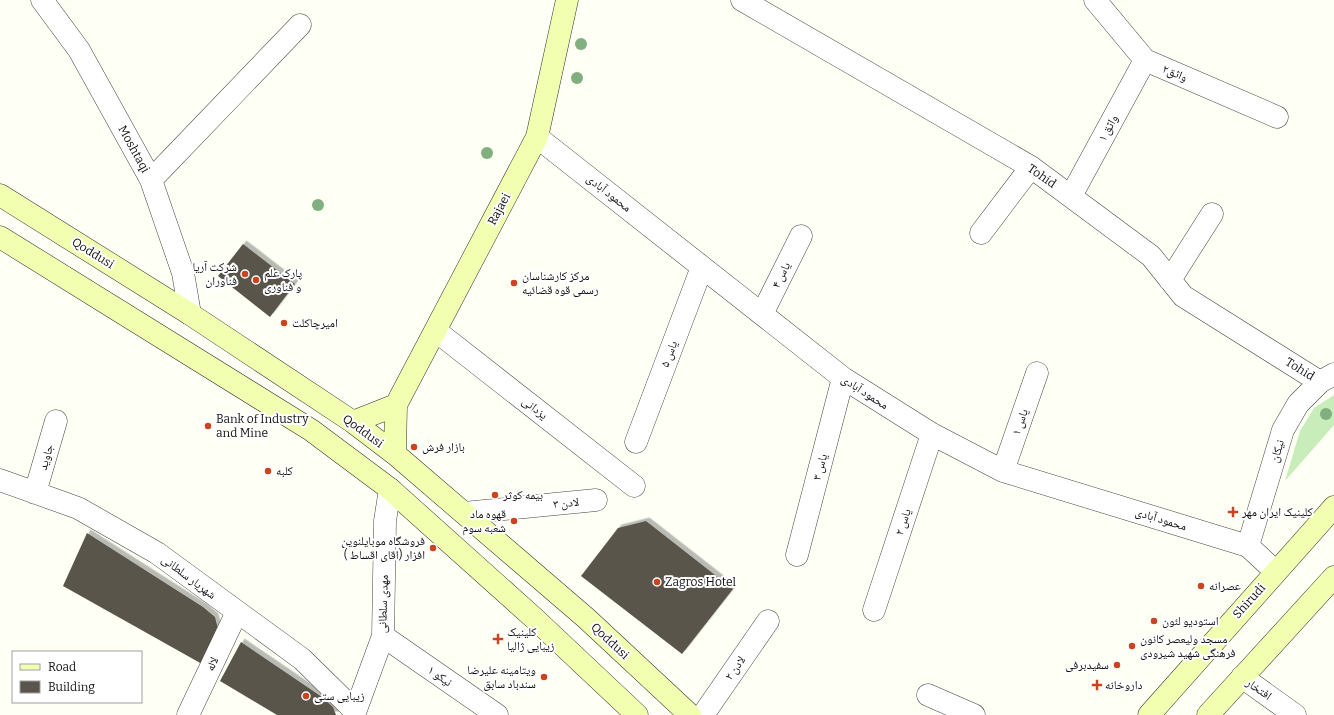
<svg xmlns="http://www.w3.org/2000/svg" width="1334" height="715" font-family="Bitter,'Noto Naskh Arabic',serif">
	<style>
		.green { fill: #c8edbb }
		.building { fill: #5a554c; filter: url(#shadow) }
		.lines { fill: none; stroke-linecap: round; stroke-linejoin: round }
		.minor-casing { stroke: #444; stroke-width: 23 }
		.tertiary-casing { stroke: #444; stroke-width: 23 }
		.secondary-casing { stroke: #333; stroke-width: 23 }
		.minor { stroke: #fff; stroke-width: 22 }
		.tertiary { stroke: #fff; stroke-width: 22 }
		.secondary { stroke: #f3ffb0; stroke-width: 22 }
		.tree { fill: #82af80 }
		.poi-dot { fill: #ca441f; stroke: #fff; stroke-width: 1.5 }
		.labels { text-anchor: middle; stroke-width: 4; stroke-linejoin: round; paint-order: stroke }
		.street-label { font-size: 12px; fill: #111; stroke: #fff }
		.poi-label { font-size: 12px; fill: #111; stroke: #fff; text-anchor: start }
	</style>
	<defs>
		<filter id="shadow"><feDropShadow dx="3.5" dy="-3.5" stdDeviation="0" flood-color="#0004"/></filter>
	</defs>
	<rect width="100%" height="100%" fill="#fefff5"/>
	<path class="green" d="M1334,395V425L1285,481L1300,431L1314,408Z"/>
	<path class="building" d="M243,244L295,284L270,317L218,276Z
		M646,521L733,589L682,654L581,576L618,528Z
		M87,533L203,607L215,617L218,629L202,664L63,586Z
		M241,642L322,697L333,707L336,715H277L220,681Z"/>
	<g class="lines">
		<defs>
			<path id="minor" d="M42,0L79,50L151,180L183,273L190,314
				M742,0L1031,167L1151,256L1183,296L1320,382
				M1095,0L1145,60L1277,117
				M537,137L843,378L932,434L1003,471L1248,546
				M151,180L300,25
				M1071,196L1145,60
				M981,233L1031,167
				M1170,280L1212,214
				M762,314L801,236
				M436,331L634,486
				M636,442L702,267
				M1003,471L1037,373
				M0,480L78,508L157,553L302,659L355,711
				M35,493L56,421
				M464,513L596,500
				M797,555L843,378
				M874,610L932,434
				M383,636L497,715
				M1242,677L1295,715
				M928,695L974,715
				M188,715L237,612
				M354,715L383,636L385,521L390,489
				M703,715L768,621"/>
			<path id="tertiary" d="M1276,572L1248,546L1283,430L1298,404L1320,382L1334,374"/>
			<path id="secondary" d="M0,195L190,314L353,422L395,454L586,618L690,715
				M0,237L311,430L390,489L535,619L637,715
				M353,422L396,405
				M395,454L396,405L537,137L567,0
				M1149,715L1334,507
				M1208,715L1334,577"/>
		</defs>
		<use href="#minor" class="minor-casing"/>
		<use href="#tertiary" class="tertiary-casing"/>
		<use href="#secondary" class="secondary-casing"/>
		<use href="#minor" class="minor"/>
		<use href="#tertiary" class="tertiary"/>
		<use href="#secondary" class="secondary"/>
	</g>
	<g class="tree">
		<circle cx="581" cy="44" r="6"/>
		<circle cx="577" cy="78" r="6"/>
		<circle cx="487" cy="153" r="6"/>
		<circle cx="318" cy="205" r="6"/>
		<circle cx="1326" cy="414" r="6"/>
	</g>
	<g class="poi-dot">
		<circle cx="245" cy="274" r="4"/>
		<circle cx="256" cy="280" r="4"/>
		<circle cx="514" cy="283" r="4"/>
		<circle cx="284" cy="323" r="4"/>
		<circle cx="208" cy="426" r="4"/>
		<circle cx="414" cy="447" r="4"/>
		<circle cx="268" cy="471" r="4"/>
		<circle cx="495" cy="495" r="4"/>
		<path d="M1231 506h4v4h4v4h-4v4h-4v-4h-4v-4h4z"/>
		<circle cx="514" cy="521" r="4"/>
		<circle cx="433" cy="548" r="4"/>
		<circle cx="657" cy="582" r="4"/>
		<circle cx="1201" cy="586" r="4"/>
		<circle cx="1154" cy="621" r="4"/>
		<path d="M496 633h4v4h4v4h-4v4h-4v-4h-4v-4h4z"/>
		<circle cx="1132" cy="646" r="4"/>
		<circle cx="1117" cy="665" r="4"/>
		<circle cx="544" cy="677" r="4"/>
		<path d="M1095 679h4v4h4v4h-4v4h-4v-4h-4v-4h4z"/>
		<circle cx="306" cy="696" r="4"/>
	</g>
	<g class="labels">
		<g class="street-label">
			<text transform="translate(1175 73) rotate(23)" y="4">واثق۲</text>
			<text transform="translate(1108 128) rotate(-61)" y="4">واثق ۱</text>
			<text transform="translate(134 149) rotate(61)" y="4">Moshtaqi</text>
			<text transform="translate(1042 176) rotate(35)" y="4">Tohid</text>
			<text transform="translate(609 193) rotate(38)" y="4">محمود آبادی</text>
			<text transform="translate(499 209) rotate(-62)" y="4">Rajaei</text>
			<text transform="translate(93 253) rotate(32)" y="4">Qoddusi</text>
			<text transform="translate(781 275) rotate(-64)" y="4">یاس ۴</text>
			<text transform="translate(669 354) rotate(-69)" y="4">یاس ۵</text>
			<text transform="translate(1300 369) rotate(32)" y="4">Tohid</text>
			<text transform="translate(865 392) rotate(33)" y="4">محمود آبادی</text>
			<text transform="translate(535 408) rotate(38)" y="4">یزدانی</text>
			<text transform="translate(1020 422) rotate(-71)" y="4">یاس ۱</text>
			<text transform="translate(363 431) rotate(36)" y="4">Qoddusi</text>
			<text transform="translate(1277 451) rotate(-73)" y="4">نیکان</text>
			<text transform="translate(46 457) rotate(-74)" y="4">جاوید</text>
			<text transform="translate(820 467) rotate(-75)" y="4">یاس ۳</text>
			<text transform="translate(566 503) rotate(-6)" y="4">لادن ۳</text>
			<text transform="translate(1161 519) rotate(17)" y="4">محمود آبادی</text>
			<text transform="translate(903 522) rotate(-72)" y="4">یاس ۲</text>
			<text transform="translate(189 577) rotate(37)" y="4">شهریار سلطانی</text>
			<text transform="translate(1249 601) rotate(-48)" y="4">Shirudi</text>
			<text transform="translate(383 604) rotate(-88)" y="4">مهدی سلطانی</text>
			<text transform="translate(610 641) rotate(43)" y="4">Qoddusi</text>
			<text transform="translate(212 664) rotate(-65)" y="4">لاله</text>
			<text transform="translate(735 668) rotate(-55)" y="4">لادن ۲</text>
			<text transform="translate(440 676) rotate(35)" y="4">نیکو ۱</text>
			<text transform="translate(1259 689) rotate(35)" y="4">افتخار</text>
		</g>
		<g class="poi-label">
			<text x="237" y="271" text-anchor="end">شرکت آریا<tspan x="237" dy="14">فناوران</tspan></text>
			<text x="264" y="277">پارک علم<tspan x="264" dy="14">و فناوری</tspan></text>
			<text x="522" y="280">مرکز کارشناسان<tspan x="522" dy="14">رسمی قوه قضائیه</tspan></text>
			<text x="292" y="327">امیرچاکلت</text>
			<text x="216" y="423">Bank of Industry<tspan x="216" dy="14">and Mine</tspan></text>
			<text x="422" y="451">بازار فرش</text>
			<text x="276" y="475">کلبه</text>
			<text x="503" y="499">بیمه کوثر</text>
			<text x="1242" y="516">کلینیک ایران مهر</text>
			<text x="506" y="518" text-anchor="end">قهوه ماد<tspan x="506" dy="14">شعبه سوم</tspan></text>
			<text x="425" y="545" text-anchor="end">فروشگاه موبایلنوین<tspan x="425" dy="14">افزار (اقای اقساط )</tspan></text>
			<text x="665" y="586">Zagros Hotel</text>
			<text x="1209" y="590">عصرانه</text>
			<text x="1162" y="625">استوديو لئون</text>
			<text x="507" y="636">کلینیک<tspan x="507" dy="14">زیبایی ژالیا</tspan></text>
			<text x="1140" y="643">مسجد ولیعصر کانون<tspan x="1140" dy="14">فرهنگی شهید شیرودی</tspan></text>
			<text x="1109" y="669" text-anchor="end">سفیدبرفی</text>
			<text x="536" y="674" text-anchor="end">ویتامینه علیرضا<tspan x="536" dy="14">سندباد سابق</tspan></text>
			<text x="1105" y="689">داروخانه</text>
			<text x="314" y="700">زیبایی ستی</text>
		</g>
	</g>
	<rect x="12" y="651" width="130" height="52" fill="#ffffff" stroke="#a0a0a0"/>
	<rect x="20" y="664" width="20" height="6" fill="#f3ffb0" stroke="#a0a0a0"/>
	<text x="48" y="671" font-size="12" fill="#111111">Road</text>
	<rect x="20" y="681" width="20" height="12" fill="#5a554c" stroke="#a0a0a0"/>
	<text x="48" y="691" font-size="12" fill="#111111">Building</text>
</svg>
